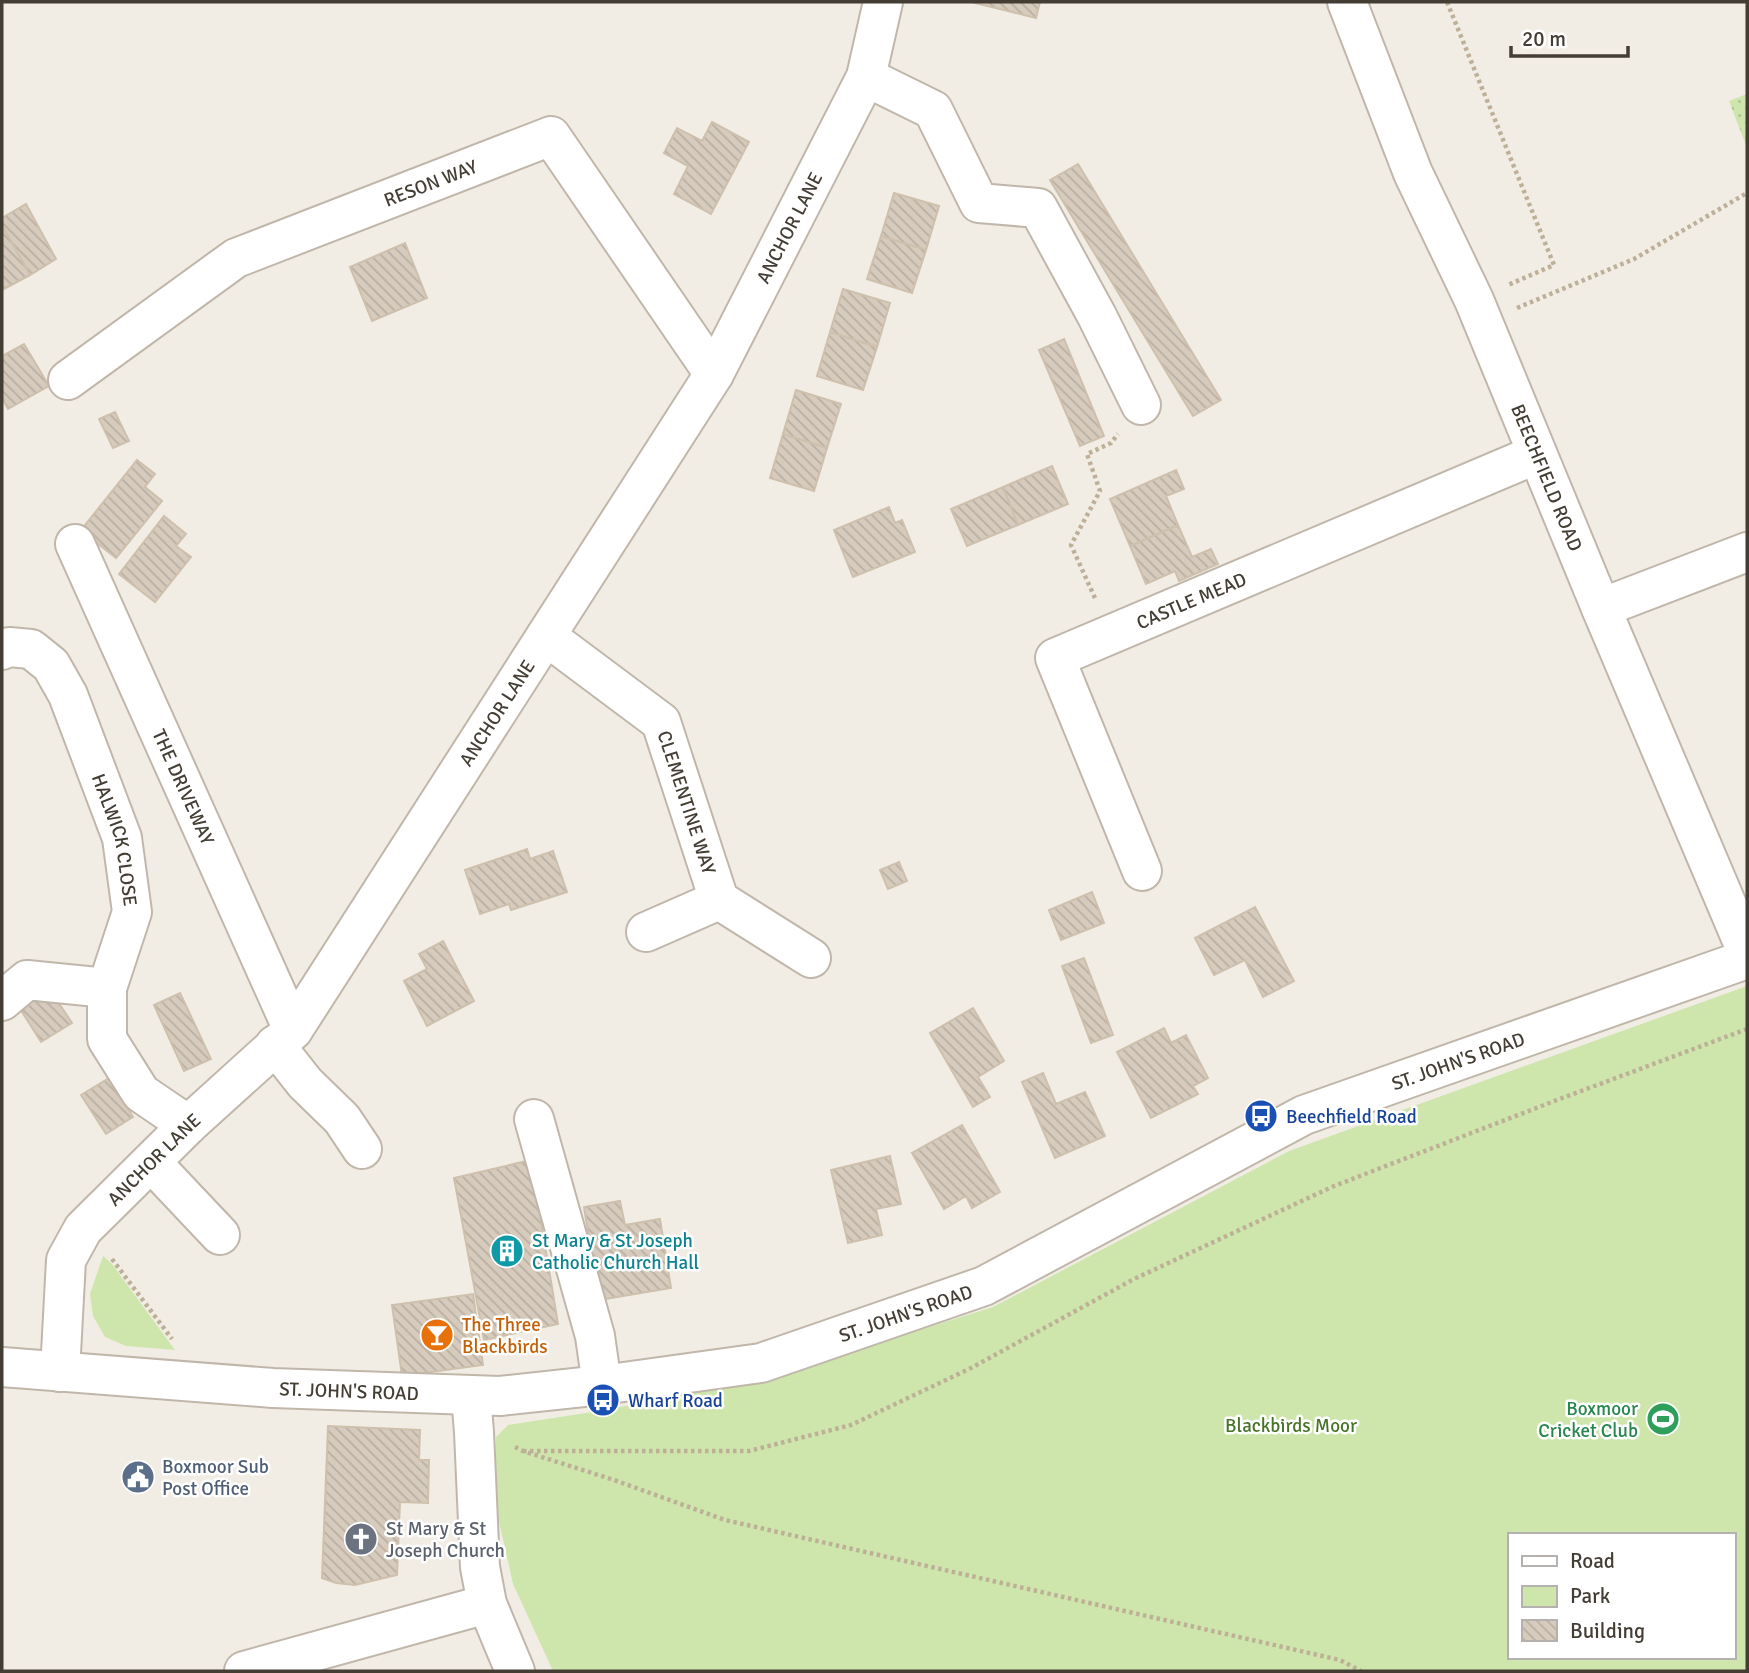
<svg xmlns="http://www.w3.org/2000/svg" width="1749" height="1673" font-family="Signika,sans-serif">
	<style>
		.grass { fill: url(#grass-dots) }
		.park { fill: #cee6ac; fill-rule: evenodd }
		.building { fill: url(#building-back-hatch); stroke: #cec0ad; stroke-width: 2 }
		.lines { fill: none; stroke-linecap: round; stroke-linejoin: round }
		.minor-casing { stroke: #c0b7aa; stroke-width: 42 }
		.path { stroke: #beb098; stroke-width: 4.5; stroke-dasharray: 3.5 3.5; stroke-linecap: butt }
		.minor { stroke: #fff; stroke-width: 38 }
		.labels { text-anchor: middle; stroke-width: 5; stroke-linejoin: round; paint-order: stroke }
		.street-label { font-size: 19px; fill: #433d34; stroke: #fff }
		.transit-label { font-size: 19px; fill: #164399; stroke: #fff; text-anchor: start }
		.culture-label { font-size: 19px; fill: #0d838f; stroke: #fff; text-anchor: start }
		.food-label { font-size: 19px; fill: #c56008; stroke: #fff; text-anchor: start }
		.leisure-label { font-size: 19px; fill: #27864d; stroke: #fff; text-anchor: end }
		.park-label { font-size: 19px; fill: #477428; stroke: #fff }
		.service-label { font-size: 19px; fill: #4e5e75; stroke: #fff; text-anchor: start }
		.worship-label { font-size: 19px; fill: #5b616d; stroke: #fff; text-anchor: start }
	</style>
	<defs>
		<pattern id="grass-dots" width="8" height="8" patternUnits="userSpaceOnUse" patternTransform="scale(1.75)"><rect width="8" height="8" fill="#cee6ac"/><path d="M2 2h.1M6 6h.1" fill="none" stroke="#b2c695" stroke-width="1.8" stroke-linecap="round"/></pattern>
		<pattern id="building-back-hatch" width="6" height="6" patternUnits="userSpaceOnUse" patternTransform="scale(1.75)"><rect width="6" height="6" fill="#d6cbbc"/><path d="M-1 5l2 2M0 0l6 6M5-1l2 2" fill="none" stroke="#b9afa2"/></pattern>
	</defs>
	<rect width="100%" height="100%" fill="#f2ede4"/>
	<path class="grass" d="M1747,94V148L1729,101Z"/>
	<path class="park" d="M1747,986V1671H553L513,1584L496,1508V1437L508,1425L605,1410L762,1379L993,1307L1289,1151ZM1509,1535H1733V1657H1509Z
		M103,1256L112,1264L175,1350L126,1346L105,1337L93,1316L90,1294Z"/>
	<path class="building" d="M971,2H1040L1036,18Z
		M712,122L749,142L711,214L674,194L688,166L664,153L677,128L702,141Z
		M1078,164L1221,400L1193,416L1050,180Z
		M894,193L939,206L926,250L881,236Z
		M26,204L56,259L30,275L2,225V218Z
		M2,225L30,275L2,290Z
		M881,236L926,250L912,293L867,279Z
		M405,243L427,298L372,321L350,267Z
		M843,289L890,303L877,347L830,332Z
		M830,332L877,347L863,390L817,376Z
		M1064,339L1104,436L1080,446L1039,350Z
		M24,344L49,386L8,409L2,398V356Z
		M796,390L841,404L827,448L783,434Z
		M115,412L129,441L113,448L99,419Z
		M783,434L827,448L814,491L770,478Z
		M137,460L155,474L145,487L162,501L116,558L81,530Z
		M1052,466L1068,504L1018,525L1003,487Z
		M1176,470L1184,489L1166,496L1178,525L1130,546L1110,499Z
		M1003,487L1018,525L967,546L951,509Z
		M889,507L895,523L902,520L915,552L853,577L834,530Z
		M164,516L186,534L176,546L191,557L155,602L119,574Z
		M1178,525L1192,557L1211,549L1218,564L1179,581L1175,571L1146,584L1130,546Z
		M527,849L530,859L553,851L567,892L511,910L509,904L480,914L465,870Z
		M899,862L907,881L888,889L880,870Z
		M1092,892L1104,923L1061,940L1049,910Z
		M1255,907L1294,981L1263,997L1245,960L1214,975L1195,938Z
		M443,941L474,1001L427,1026L404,981L427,969L419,954Z
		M1084,958L1113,1035L1091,1043L1062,966Z
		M47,985L72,1023L41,1042L17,1004Z
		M180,993L211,1059L184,1071L154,1005Z
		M973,1008L1004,1061L978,1077L990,1097L973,1107L930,1033Z
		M1164,1028L1171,1043L1186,1035L1208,1078L1193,1086L1198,1094L1151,1118L1117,1052Z
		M1043,1073L1056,1104L1085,1092L1105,1136L1055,1158L1022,1082Z
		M109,1078L133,1117L106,1134L81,1095Z
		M962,1125L1000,1192L972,1208L966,1196L944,1209L912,1153Z
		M890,1156L901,1204L876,1209L882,1235L848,1243L831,1170Z
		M531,1160L558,1324L484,1340L454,1178Z
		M620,1201L625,1225L660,1219L671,1288L599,1300L584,1207Z
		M473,1294L483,1365L402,1376L392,1305Z
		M328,1426L420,1430L419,1460H429L428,1503L400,1502L397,1575L355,1585L336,1583L322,1578Z"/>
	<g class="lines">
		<defs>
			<g id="minor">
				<path id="s1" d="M1347,2L1413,173L1474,300L1601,608L1747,952"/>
				<path d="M866,77L933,110L979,203L1038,208L1097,316L1141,405"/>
				<path id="s2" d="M68,380L236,258L551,136L714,374"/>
				<path id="s3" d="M75,544L293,1030"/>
				<path d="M1601,608L1747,552"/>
				<path id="s4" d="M546,636L661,722L719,900L811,958"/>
				<path id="s5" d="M2,650L9,647L31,649L51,665L68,695L122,838L132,912L107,988V1039L141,1093L188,1125"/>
				<path id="s6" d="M1142,871L1055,658L1537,454"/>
				<path d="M646,932L719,900"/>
				<path d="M2,1001L27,980L107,988"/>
				<path d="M275,1045L305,1083L342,1119L362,1149"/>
				<path d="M534,1119L595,1336L602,1385"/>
				<path d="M151,1162L220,1235"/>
				<path id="s7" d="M2,1367L273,1388L500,1396L602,1385L761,1363L984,1286L1304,1115L1747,959"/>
				<path id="s8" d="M60,1372L66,1260L83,1229L188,1125L293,1030L714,374L866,77L883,2"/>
				<path d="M471,1396L474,1432L480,1567L487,1604L515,1671"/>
				<path d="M244,1671L487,1604"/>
			</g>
		</defs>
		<use href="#minor" class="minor-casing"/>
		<path class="path" d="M1447,2L1554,265L1508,285
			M1517,308L1634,259L1747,193
			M1095,598L1071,545L1100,491L1087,454L1111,443L1118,434
			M112,1259L172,1339
			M515,1447L523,1451L614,1480L725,1520L1340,1660L1361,1671
			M523,1451H749L851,1425L971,1368L1134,1279L1334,1186L1557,1100L1747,1029"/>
		<use href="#minor" class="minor"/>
	</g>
	<defs>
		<symbol id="bus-disc" viewBox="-11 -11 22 22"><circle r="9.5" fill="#1a4fb4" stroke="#fff"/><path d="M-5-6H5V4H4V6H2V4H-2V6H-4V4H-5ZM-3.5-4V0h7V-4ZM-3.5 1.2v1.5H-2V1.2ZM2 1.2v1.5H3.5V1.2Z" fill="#fff"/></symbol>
		<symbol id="building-disc" viewBox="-11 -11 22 22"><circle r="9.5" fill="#0f9aa8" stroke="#fff"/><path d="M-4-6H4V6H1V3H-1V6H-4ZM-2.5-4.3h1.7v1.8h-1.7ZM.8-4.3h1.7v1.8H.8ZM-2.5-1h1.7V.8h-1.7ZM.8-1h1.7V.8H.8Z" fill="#fff"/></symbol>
		<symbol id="bar-disc" viewBox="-11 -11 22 22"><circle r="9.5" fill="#e8710a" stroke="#fff"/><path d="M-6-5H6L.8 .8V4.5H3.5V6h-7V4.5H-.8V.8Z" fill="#fff"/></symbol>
		<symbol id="stadium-disc" viewBox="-11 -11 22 22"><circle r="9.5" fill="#2e9e5b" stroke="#fff"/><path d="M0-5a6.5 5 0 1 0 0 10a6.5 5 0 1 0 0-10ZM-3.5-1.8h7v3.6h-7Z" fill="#fff"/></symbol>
		<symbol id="civic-disc" viewBox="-11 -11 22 22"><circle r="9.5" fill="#5c6f8a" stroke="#fff"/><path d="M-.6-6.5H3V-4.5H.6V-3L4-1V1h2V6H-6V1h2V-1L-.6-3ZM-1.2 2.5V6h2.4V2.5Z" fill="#fff"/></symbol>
		<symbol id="church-disc" viewBox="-11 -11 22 22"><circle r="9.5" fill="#6b7280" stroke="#fff"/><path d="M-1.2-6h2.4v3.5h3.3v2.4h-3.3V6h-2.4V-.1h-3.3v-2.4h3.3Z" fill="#fff"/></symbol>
	</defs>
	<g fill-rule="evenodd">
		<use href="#bus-disc" x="1242" y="1097" width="38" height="38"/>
		<use href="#building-disc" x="488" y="1232" width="38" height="38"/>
		<use href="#bar-disc" x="418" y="1316" width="38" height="38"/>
		<use href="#bus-disc" x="584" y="1381" width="38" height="38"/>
		<use href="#stadium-disc" x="1644" y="1400" width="38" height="38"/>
		<use href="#civic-disc" x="119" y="1458" width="38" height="38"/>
		<use href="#church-disc" x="342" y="1520" width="38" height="38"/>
	</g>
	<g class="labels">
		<g class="street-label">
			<text dy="7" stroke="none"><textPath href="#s2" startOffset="416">RESON WAY</textPath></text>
			<text dy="7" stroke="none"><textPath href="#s8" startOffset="1381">ANCHOR LANE</textPath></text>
			<text dy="7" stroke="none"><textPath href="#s1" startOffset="516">BEECHFIELD ROAD</textPath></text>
			<text dy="7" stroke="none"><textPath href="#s6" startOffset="378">CASTLE MEAD</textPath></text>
			<text dy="7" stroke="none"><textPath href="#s8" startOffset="814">ANCHOR LANE</textPath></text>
			<text dy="7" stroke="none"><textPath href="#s3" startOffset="266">THE DRIVEWAY</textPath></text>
			<text dy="7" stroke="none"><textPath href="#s4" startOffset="228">CLEMENTINE WAY</textPath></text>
			<text dy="7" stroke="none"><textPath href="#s5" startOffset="243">HALWICK CLOSE</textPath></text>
			<text dy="7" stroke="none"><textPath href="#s7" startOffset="1524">ST. JOHN'S ROAD</textPath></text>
			<text dy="7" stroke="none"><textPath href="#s8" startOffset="247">ANCHOR LANE</textPath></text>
			<text dy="7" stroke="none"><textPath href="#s7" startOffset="915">ST. JOHN'S ROAD</textPath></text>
			<text dy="7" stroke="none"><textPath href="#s7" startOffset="348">ST. JOHN'S ROAD</textPath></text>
		</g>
		<g class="transit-label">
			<text x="1286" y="1123">Beechfield Road</text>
			<text x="628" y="1407">Wharf Road</text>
		</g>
		<g class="culture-label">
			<text x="532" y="1247">St Mary &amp; St Joseph<tspan x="532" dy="22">Catholic Church Hall</tspan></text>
		</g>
		<g class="food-label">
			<text x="462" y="1331">The Three<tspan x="462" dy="22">Blackbirds</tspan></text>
		</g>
		<g class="leisure-label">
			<text x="1638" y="1415">Boxmoor<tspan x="1638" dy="22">Cricket Club</tspan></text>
		</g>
		<g class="park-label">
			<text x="1291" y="1432">Blackbirds Moor</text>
		</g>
		<g class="service-label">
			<text x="162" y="1473">Boxmoor Sub<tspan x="162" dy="22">Post Office</tspan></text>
		</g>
		<g class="worship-label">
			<text x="386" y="1535">St Mary &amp; St<tspan x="386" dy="22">Joseph Church</tspan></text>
		</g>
	</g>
	<rect width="1749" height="1673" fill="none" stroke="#433d34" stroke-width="7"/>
	<rect x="1508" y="1533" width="228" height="126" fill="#ffffff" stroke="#b4b1ae" stroke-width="2"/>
	<rect x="1522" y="1556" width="35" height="10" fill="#ffffff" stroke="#b4b1ae" stroke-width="2"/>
	<text x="1570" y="1568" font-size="21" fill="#433d34">Road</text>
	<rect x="1522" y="1586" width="35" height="21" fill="#cee6ac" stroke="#b4b1ae" stroke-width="2"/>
	<text x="1570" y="1603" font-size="21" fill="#433d34">Park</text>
	<rect x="1522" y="1620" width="35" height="21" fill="url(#building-back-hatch)" stroke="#b4b1ae" stroke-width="2"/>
	<text x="1570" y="1638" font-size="21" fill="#433d34">Building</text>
	<path d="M1511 46v10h117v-10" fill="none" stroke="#433d34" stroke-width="3.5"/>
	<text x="1522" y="46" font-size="21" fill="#433d34" stroke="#ffffff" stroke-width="5" paint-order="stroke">20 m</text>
</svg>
